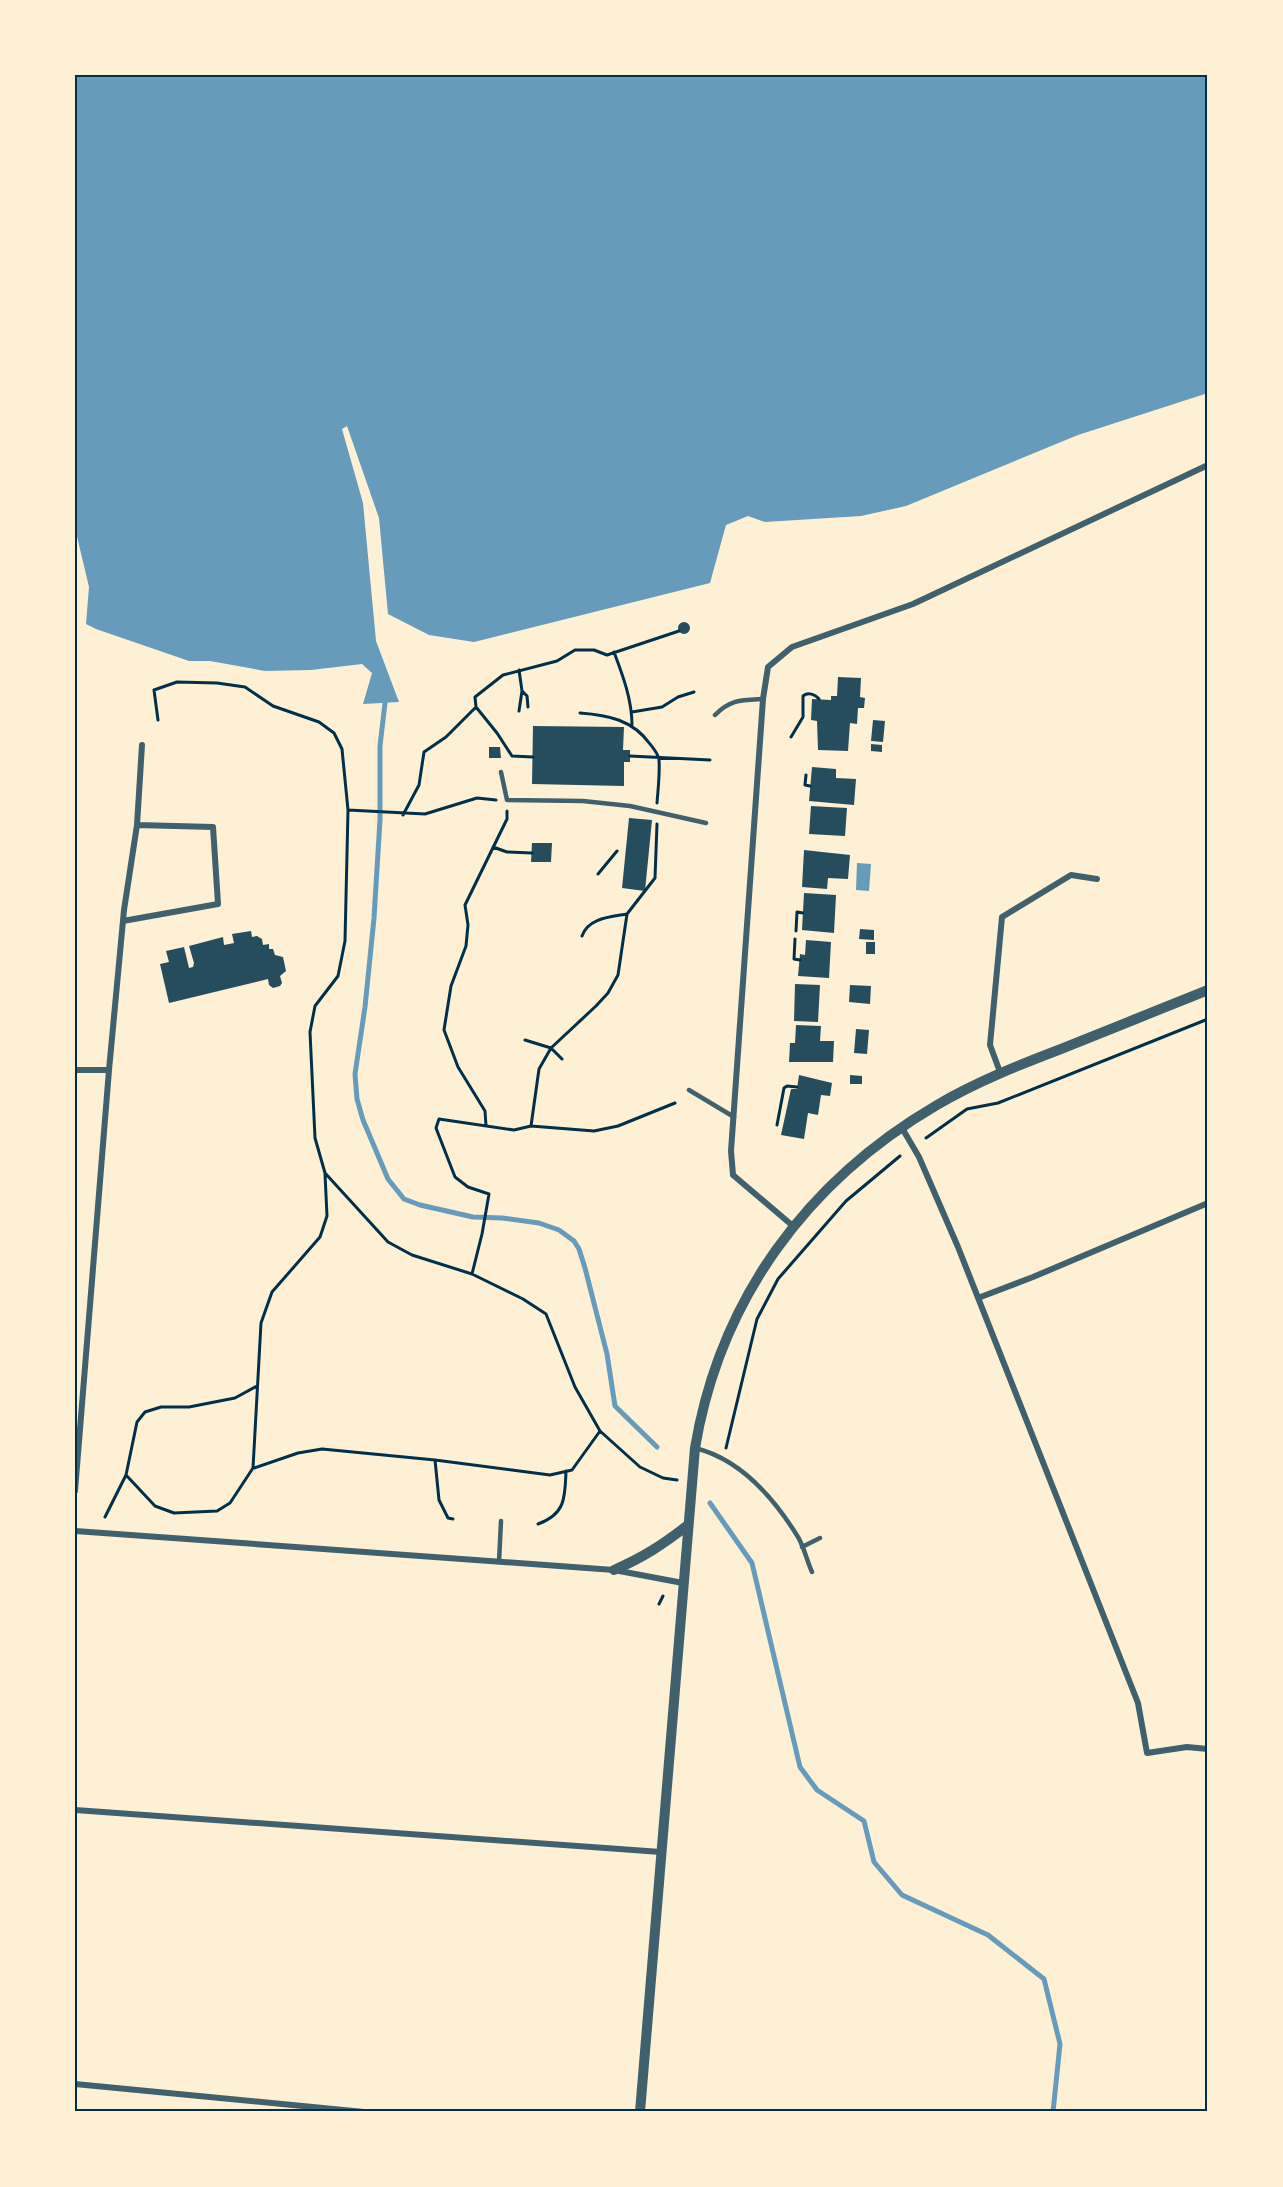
<svg xmlns="http://www.w3.org/2000/svg" width="1283" height="2187" font-family="Barlow,sans-serif">
	<style>
		.water { fill: #669bbc }
		.lines { fill: none; stroke-linecap: round; stroke-linejoin: round }
		.stream { stroke: #669bbc; stroke-width: 5 }
		.building { fill: #264d5e }
		.path { stroke: #003049; stroke-width: 3 }
		.service { stroke: #3f606c; stroke-width: 4.5 }
		.minor { stroke: #3f606c; stroke-width: 6 }
		.tertiary { stroke: #3f606c; stroke-width: 10 }
		.neatline { fill: none; stroke: #003049; stroke-width: 2 }
	</style>
	<rect width="100%" height="100%" fill="#fdf0d5"/>
	<path class="water" d="M75,75H1208V393L1078,435L906,506L861,516L765,522L748,516L726,525L710,583L474,642L429,635L388,614L379,518L347,426L342,429L363,503L376,641L399,702L363,704L372,673L362,664L311,670L265,671L210,661H189L96,629L86,624L89,587L75,528Z
		M857,863L871,864L869,891L856,890Z"/>
	<g class="lines">
		<path class="stream" d="M385,703L380,746V820L374,918L365,1007L355,1074L357,1099L363,1120L388,1179L404,1199L420,1205L473,1217L502,1218L539,1223L559,1230L574,1241L579,1249L585,1268L607,1354L615,1406L657,1447
			M710,1503L752,1563L800,1767L817,1790L864,1821L874,1862L902,1895L988,1935L1044,1979L1060,2044L1053,2112"/>
	</g>
	<path class="building" d="M678 628a6 6 0 1 1 12 0a6 6 0 1 1-12 0Z
		M838,677L861,678L860,697L865,698L864,708H858L857,724L850,723L848,751L818,750L817,721L811,720L812,699L831,700V696H837Z
		M873,720L885,721L883,742L871,741Z
		M533,726L624,727L623,750H630V762H624V786L532,784Z
		M871,744L882,745V752L871,751Z
		M489,747H500L501,758H489Z
		M812,767L836,769V778L856,779L854,805L809,801Z
		M811,806L847,808L845,836L809,834Z
		M629,818L652,820L645,891L622,888Z
		M532,843H552L551,862H531Z
		M804,850L850,855L848,879L828,878L827,889L802,887Z
		M804,893L836,895L834,933L802,930Z
		M860,929L874,930V940L859,939Z
		M251,931L252,937L257,936L262,939L263,945L269,944V949H273L275,955L283,957L286,971L280,976L282,983L280,986L273,988L269,985L268,979L169,1003L160,964L169,962L166,951L184,947L189,968L193,967L194,963L189,946L223,937L224,945L234,943L232,934Z
		M806,940L831,942L829,978L798,976L800,954L805,955Z
		M866,942H875V954H866Z
		M795,984L820,985L818,1022L794,1021Z
		M850,985L871,986L870,1004L849,1002Z
		M796,1025L821,1026L820,1041H834L833,1062H789L790,1043H795Z
		M856,1029L869,1030L867,1054L854,1053Z
		M799,1075L832,1083L830,1096L821,1095L818,1115L808,1113L804,1139L781,1135L791,1089H797Z
		M850,1075L862,1076V1084H850Z"/>
	<g class="lines">
		<path class="path" d="M614,652C623,676 632,700 632,725
			M522,691L527,696L528,707
			M476,707L497,733L512,756L533,757
			M519,711L522,691L519,670
			M632,712L662,707L678,697L694,692
			M580,713C608,715 633,720 650,744C654,749 659,755 659,760C660,774 658,789 657,803
			M158,720L154,690L177,682L217,683L245,687L273,706L319,722L334,733L342,749L348,810L345,941L338,976L315,1006L310,1032L315,1138L325,1173L388,1242L412,1255L472,1274L523,1299L546,1314L575,1387L600,1431L640,1467L663,1478L677,1480
			M791,737L803,717V696C808,692 815,694 819,699
			M630,756L710,760
			M806,775L805,785L810,786
			M348,810L425,814L477,798L496,800
			M403,815L419,785L424,752L446,737L476,707L475,697L503,675L557,661L575,650H594L607,655L679,631
			M493,847L507,852L532,853
			M598,874L617,851
			M796,931L797,912L803,913
			M582,936C588,918 610,917 627,914
			M795,939L794,959L800,960
			M525,1040L551,1048L562,1059
			M777,1125L784,1088L787,1086L797,1087
			M486,1126L485,1111L458,1067L444,1030L451,986L466,946L468,925L465,905L507,819V811
			M531,1126L539,1069L551,1048L596,1006L608,993L618,975L627,914L655,878L657,824
			M926,1138L967,1109L998,1103L1208,1019
			M472,1274L482,1234L489,1194L468,1187L455,1177L436,1128L439,1119L514,1130L531,1126L594,1131L618,1126L675,1103
			M726,1448L757,1319L778,1279L846,1201L900,1156
			M435,1460L439,1500L448,1518L453,1519
			M254,1468L298,1453L322,1449L435,1460L550,1475L572,1470L600,1431
			M126,1475L155,1506L174,1513L217,1511L230,1503L253,1468L261,1323L272,1292L320,1237L327,1216L325,1174
			M105,1517L126,1475L137,1422L145,1412L161,1407H189L235,1398L257,1386
			M538,1524C566,1514 565,1497 566,1471
			M659,1604L663,1596"/>
		<path class="service" d="M715,715C731,699 742,700 763,699
			M501,772L507,800L583,801L630,806L706,823
			M689,1090L734,1117
			M695,1448C740,1459 774,1498 798,1537C804,1547 807,1561 812,1572
			M802,1547L820,1538
			M499,1562L501,1521"/>
		<path class="minor" d="M123,921L218,904L213,827L137,825
			M75,1070H109
			M1000,1072L990,1045L1002,917L1071,875L1097,879
			M902,1128L919,1157L958,1247L1138,1703L1147,1753L1187,1747L1208,1749
			M793,1226L733,1175L731,1151L763,699L768,667L792,647L913,604L1208,465
			M978,1298L1033,1277L1208,1203
			M75,1491L109,1070L124,910L137,825L142,745
			M75,1531L614,1570L683,1583
			M75,1810L661,1852
			M75,2084L364,2112"/>
		<path class="tertiary" d="M614,1570C644,1557 662,1545 688,1525
			M640,2112L695,1448C720,1299 807,1181 937,1105C976,1082 1019,1065 1061,1049C1110,1029 1159,1010 1208,990"/>
	</g>
	<rect width="1283" height="2187" fill="none" stroke="#fdf0d5" stroke-width="153"/>
	<rect x="76" y="76" width="1130" height="2034" class="neatline"/>
</svg>
